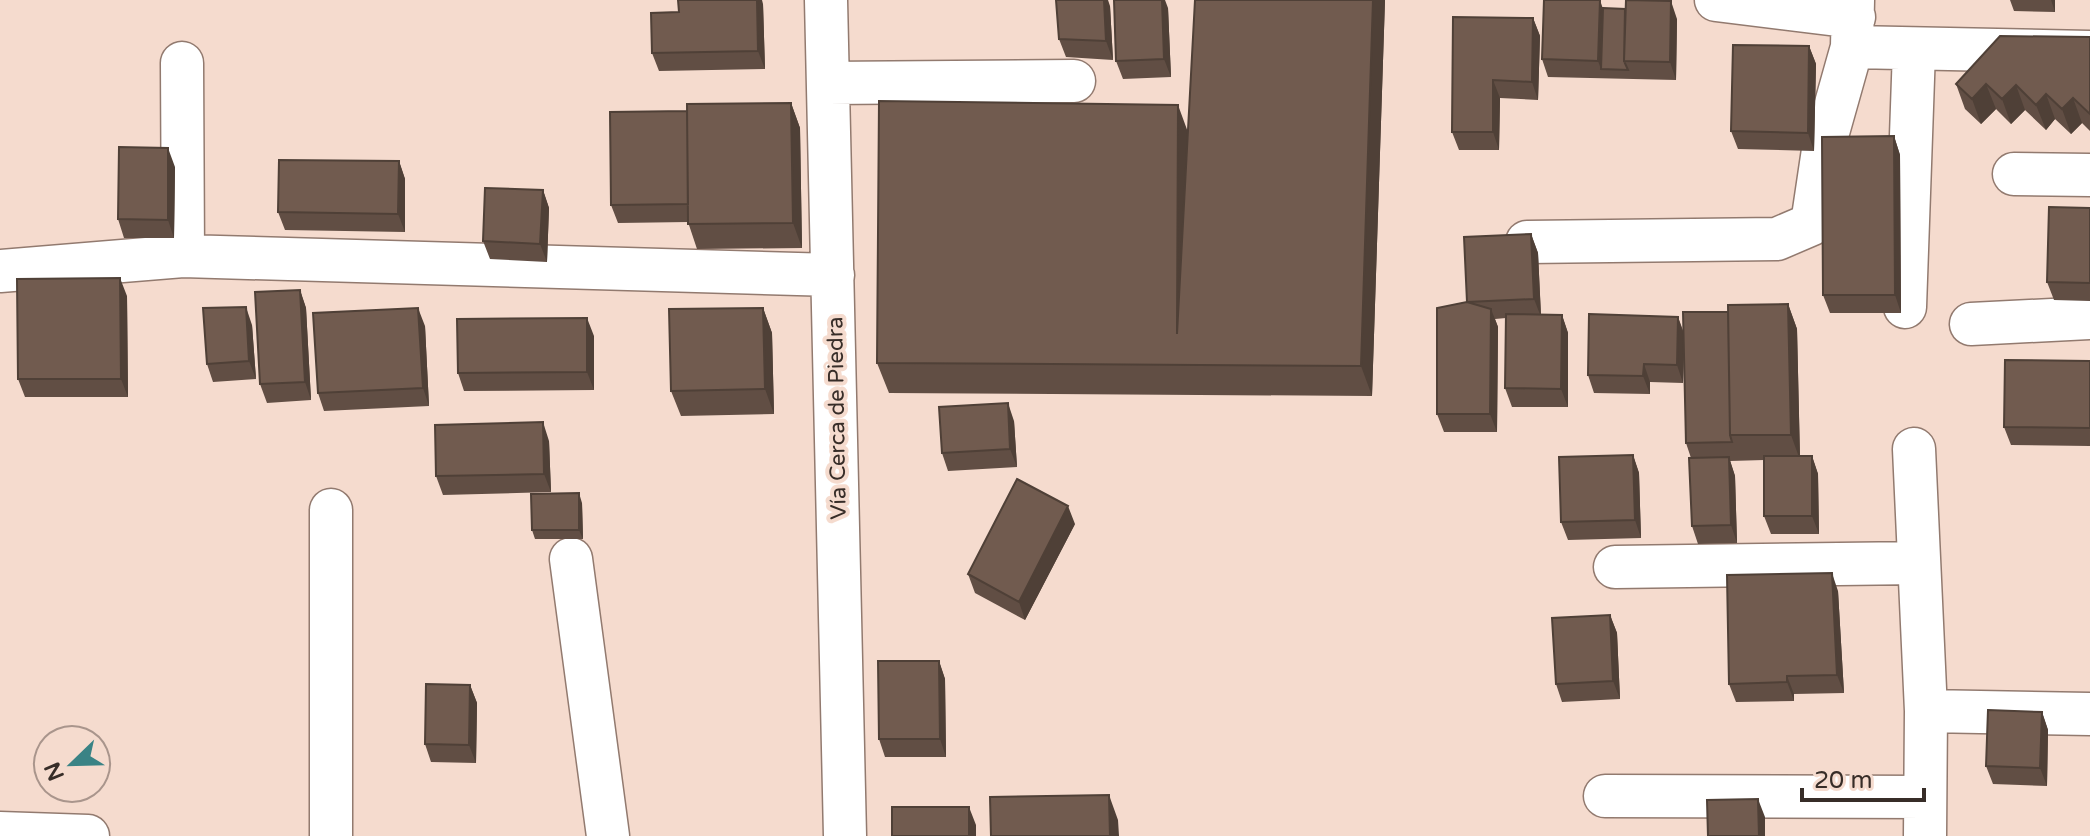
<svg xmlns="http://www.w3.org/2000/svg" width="2090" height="836" font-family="'Varela Round',sans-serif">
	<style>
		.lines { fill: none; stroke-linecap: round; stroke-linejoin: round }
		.minor-casing { stroke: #927a6f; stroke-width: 45 }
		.minor { stroke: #fff; stroke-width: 42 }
		.wall { fill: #614e44 }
		.shaded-wall { fill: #4f4037 }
		.building { fill: #715b4f; stroke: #4f4037; stroke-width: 2 }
		.labels { text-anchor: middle; stroke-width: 8; stroke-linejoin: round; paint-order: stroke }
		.street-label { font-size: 22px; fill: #372d28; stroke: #f5dbce }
	</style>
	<rect width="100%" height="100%" fill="#f5dbce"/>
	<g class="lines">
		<defs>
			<path id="minor" d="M826,0L845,836
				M1716,0L1854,17
				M1852,47L2090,52
				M182,63L183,256
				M828,83L1074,81
				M2014,174L2090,175
				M1527,242L1777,239L1812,224L1823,150L1852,47L1853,0
				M0,271L183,256L833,275
				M1905,307L1914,50
				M1971,324L2090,318
				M1914,449L1926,711L1925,836
				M331,510V836
				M571,559L608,836
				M1615,567L1919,563
				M1926,711L2090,714
				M1605,796L1925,797
				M0,833L88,836"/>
		</defs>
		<use href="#minor" class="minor-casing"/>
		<use href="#minor" class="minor"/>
	</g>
	<path class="wall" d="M1195,0H1385L1372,396L889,393L877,363L1188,131Z
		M2010,0H2055V12L2014,11Z
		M763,4L765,69L659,71L652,53L679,12Z
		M1110,6L1113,60L1066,57L1059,39Z
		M1168,8L1171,77L1123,79L1116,61Z
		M1603,8L1677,19L1676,80L1548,77L1542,59Z
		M1533,18L1540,36L1538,100L1500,98L1499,150H1459L1452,132Z
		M2090,37V131L2082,123L2071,134L2055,119L2046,130L2025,110L2011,124L1996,109L1981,124L1965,109L1956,84Z
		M1809,46L1816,64L1814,151L1738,149L1731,131Z
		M791,103L800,128L802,248L697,249L688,222L618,223L611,205L687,111Z
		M1894,136L1900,155L1901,313H1830L1823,295Z
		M399,161L405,179V232L285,230L278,212Z
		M175,167L174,238H124L118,219Z
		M543,190L549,208L547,262L490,259L483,241Z
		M2090,208V301L2054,300L2047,282Z
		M1531,234L1538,253L1541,315H1562L1568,333V407H1512L1505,388L1506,318L1495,319L1498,327L1497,432H1444L1437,414L1467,302Z
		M300,290L306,308L311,400L267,403L260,384Z
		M127,296L128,397H25L18,379Z
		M1788,304L1797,329L1800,456H1812L1818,474L1819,534H1771L1764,516V460L1730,461L1735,476L1737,543L1698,544L1692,526L1691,458L1686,443L1684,354L1683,383L1650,382V394L1594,393L1588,375L1678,317L1684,333L1728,312Z
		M763,308L772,333L774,414L681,416L671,391Z
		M252,325L256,379L213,382L207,364Z
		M425,326L429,406L324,411L318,393Z
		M594,336V390L464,391L458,373Z
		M2090,361V446L2011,445L2004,427Z
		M1014,421L1017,467L948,471L942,453Z
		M549,441L551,492L443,495L436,476Z
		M1633,455L1639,473L1641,538L1568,540L1561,522Z
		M582,503L583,539H535L532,530Z
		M1075,524L1025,620L975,593L968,574Z
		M1838,591L1844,693L1794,694V701L1736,702L1729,684Z
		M1610,615L1617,633L1620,699L1562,702L1556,684Z
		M939,661L945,679L946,757H885L879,739Z
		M470,685L477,703L476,763L431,762L425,744Z
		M2042,712L2048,730L2047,786L1993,784L1986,766Z"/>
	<path class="shaded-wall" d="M757,0H762L763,4L765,69L758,51Z
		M1104,0H1108L1110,6L1113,60L1106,41Z
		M1162,0H1165L1168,8L1171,77L1164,59Z
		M1373,0H1385L1372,396L1361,366Z
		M1600,0L1606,18L1601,69L1598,61Z
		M2051,0H2055V12Z
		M1671,1L1677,19L1676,80L1670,62Z
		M1533,18L1540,36L1538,100L1532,82Z
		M1809,46L1816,64L1814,151L1808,133Z
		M1493,80L1500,98L1499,150L1493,132Z
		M1986,84L1996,109L1981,124L1972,99Z
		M2016,85L2025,110L2011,124L2002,99Z
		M2046,94L2055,119L2046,130L2036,105Z
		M2073,98L2082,123L2071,134L2062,109Z
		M791,103L800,128L802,248L793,223Z
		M1178,105L1189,135L1177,334Z
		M1894,136L1900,155L1901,313L1895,295Z
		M168,148L175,167L174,238L168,220Z
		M399,161L405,179V232L398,214Z
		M543,190L549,208L547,262L540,244Z
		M1531,234L1538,253L1541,317L1534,299Z
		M120,278L127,296L128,397L121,379Z
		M300,290L306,308L311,400L305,382Z
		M1788,304L1797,329L1800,460L1791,435Z
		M246,307L252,325L256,379L249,361Z
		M418,308L425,326L429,406L423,388Z
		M763,308L772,333L774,414L765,389Z
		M1491,309L1498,327L1497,432L1490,414Z
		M1562,315L1568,333V407L1561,389Z
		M1678,317L1684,335L1683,383L1677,365Z
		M587,318L594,336V390L587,372Z
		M1644,364L1650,382V394L1643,376Z
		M1008,403L1014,421L1017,467L1010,449Z
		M543,422L549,441L551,492L544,474Z
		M1633,455L1639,473L1641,538L1635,520Z
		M1812,456L1818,474L1819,534L1812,516Z
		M1729,457L1735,476L1737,543L1731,525Z
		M579,493L582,503L583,539L579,530Z
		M1068,506L1075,524L1025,620L1019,602Z
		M1832,573L1838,591L1844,693L1837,675Z
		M1610,615L1617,633L1620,699L1613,681Z
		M939,661L945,679L946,757L940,739Z
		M1787,676L1794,694V701L1787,682Z
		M470,685L477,703L476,763L469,745Z
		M2042,712L2048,730L2047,786L2040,768Z
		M1109,795L1118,820L1119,836H1110Z
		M1758,799L1765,817V836H1759Z
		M969,807L976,825V836H969Z"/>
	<path class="building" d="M678,0H757L758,51L652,53L651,13L679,12Z
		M1056,0H1104L1106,41L1059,39Z
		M1114,0H1162L1164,59L1116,61Z
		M1195,0H1373L1361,366L877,363L879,101L1178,105L1177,334Z
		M1544,0H1600L1598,61L1542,59Z
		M1626,0L1671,1L1670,62L1624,61Z
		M1603,8L1625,9L1624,61L1628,70L1601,69Z
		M1453,17L1533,18L1532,82L1493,80V132H1452Z
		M2000,36L2090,37V114L2073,98L2062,109L2046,94L2036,105L2016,85L2002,99L1986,84L1972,99L1956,84Z
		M1733,45L1809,46L1808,133L1731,131Z
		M791,103L793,223L688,224L687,104Z
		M687,111L688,204L611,205L610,112Z
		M1894,136L1895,295H1823L1822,137Z
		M119,147L168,148V220L118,219Z
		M279,160L399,161L398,214L278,212Z
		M485,188L543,190L540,244L483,241Z
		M2049,207L2090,208V283L2047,282Z
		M1531,234L1534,299L1467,302L1491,309L1490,414H1437V308L1467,302L1464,237Z
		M120,278L121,379H18L17,279Z
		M300,290L305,382L260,384L255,292Z
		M1788,304L1791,435H1730L1728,305Z
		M246,307L249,361L207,364L203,308Z
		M418,308L423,388L318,393L313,313Z
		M763,308L765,389L671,391L669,309Z
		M1683,312H1728L1730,435L1732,442L1686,443Z
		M1506,314L1562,315L1561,389L1505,388Z
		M1589,314L1678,317L1677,365L1644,364L1643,376L1588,375Z
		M587,318V372L458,373L457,319Z
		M2005,360L2090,361V428L2004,427Z
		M1008,403L1010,449L942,453L939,407Z
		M543,422L544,474L436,476L435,425Z
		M1633,455L1635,520L1561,522L1559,457Z
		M1764,456H1812V516H1764Z
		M1729,457L1731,525L1692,526L1689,458Z
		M1017,479L1068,506L1019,602L968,574Z
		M579,493V530H532L531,494Z
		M1832,573L1837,675L1787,676V682L1729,684L1727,575Z
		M1610,615L1613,681L1556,684L1552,618Z
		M878,661H939L940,739H879Z
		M426,684L470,685L469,745L425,744Z
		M1988,710L2042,712L2040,768L1986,766Z
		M1109,795L1110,836H991L990,797Z
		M1758,799L1759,836H1708L1707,800Z
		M892,807H969V836H892Z"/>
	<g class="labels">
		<g class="street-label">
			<text transform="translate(836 418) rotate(-91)" y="8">Vía Cerca de Piedra</text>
		</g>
	</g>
	<g transform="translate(72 764) rotate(247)"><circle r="38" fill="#f5dbce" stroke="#a9958c" stroke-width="2"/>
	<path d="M0-6L14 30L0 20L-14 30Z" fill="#3a8385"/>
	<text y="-12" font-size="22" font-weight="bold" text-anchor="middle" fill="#372d28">N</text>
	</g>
	<path d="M1802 788v12h122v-12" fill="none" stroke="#372d28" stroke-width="4"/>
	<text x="1814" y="788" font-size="24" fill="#372d28" stroke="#f5dbce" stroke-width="6" paint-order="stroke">20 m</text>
</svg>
